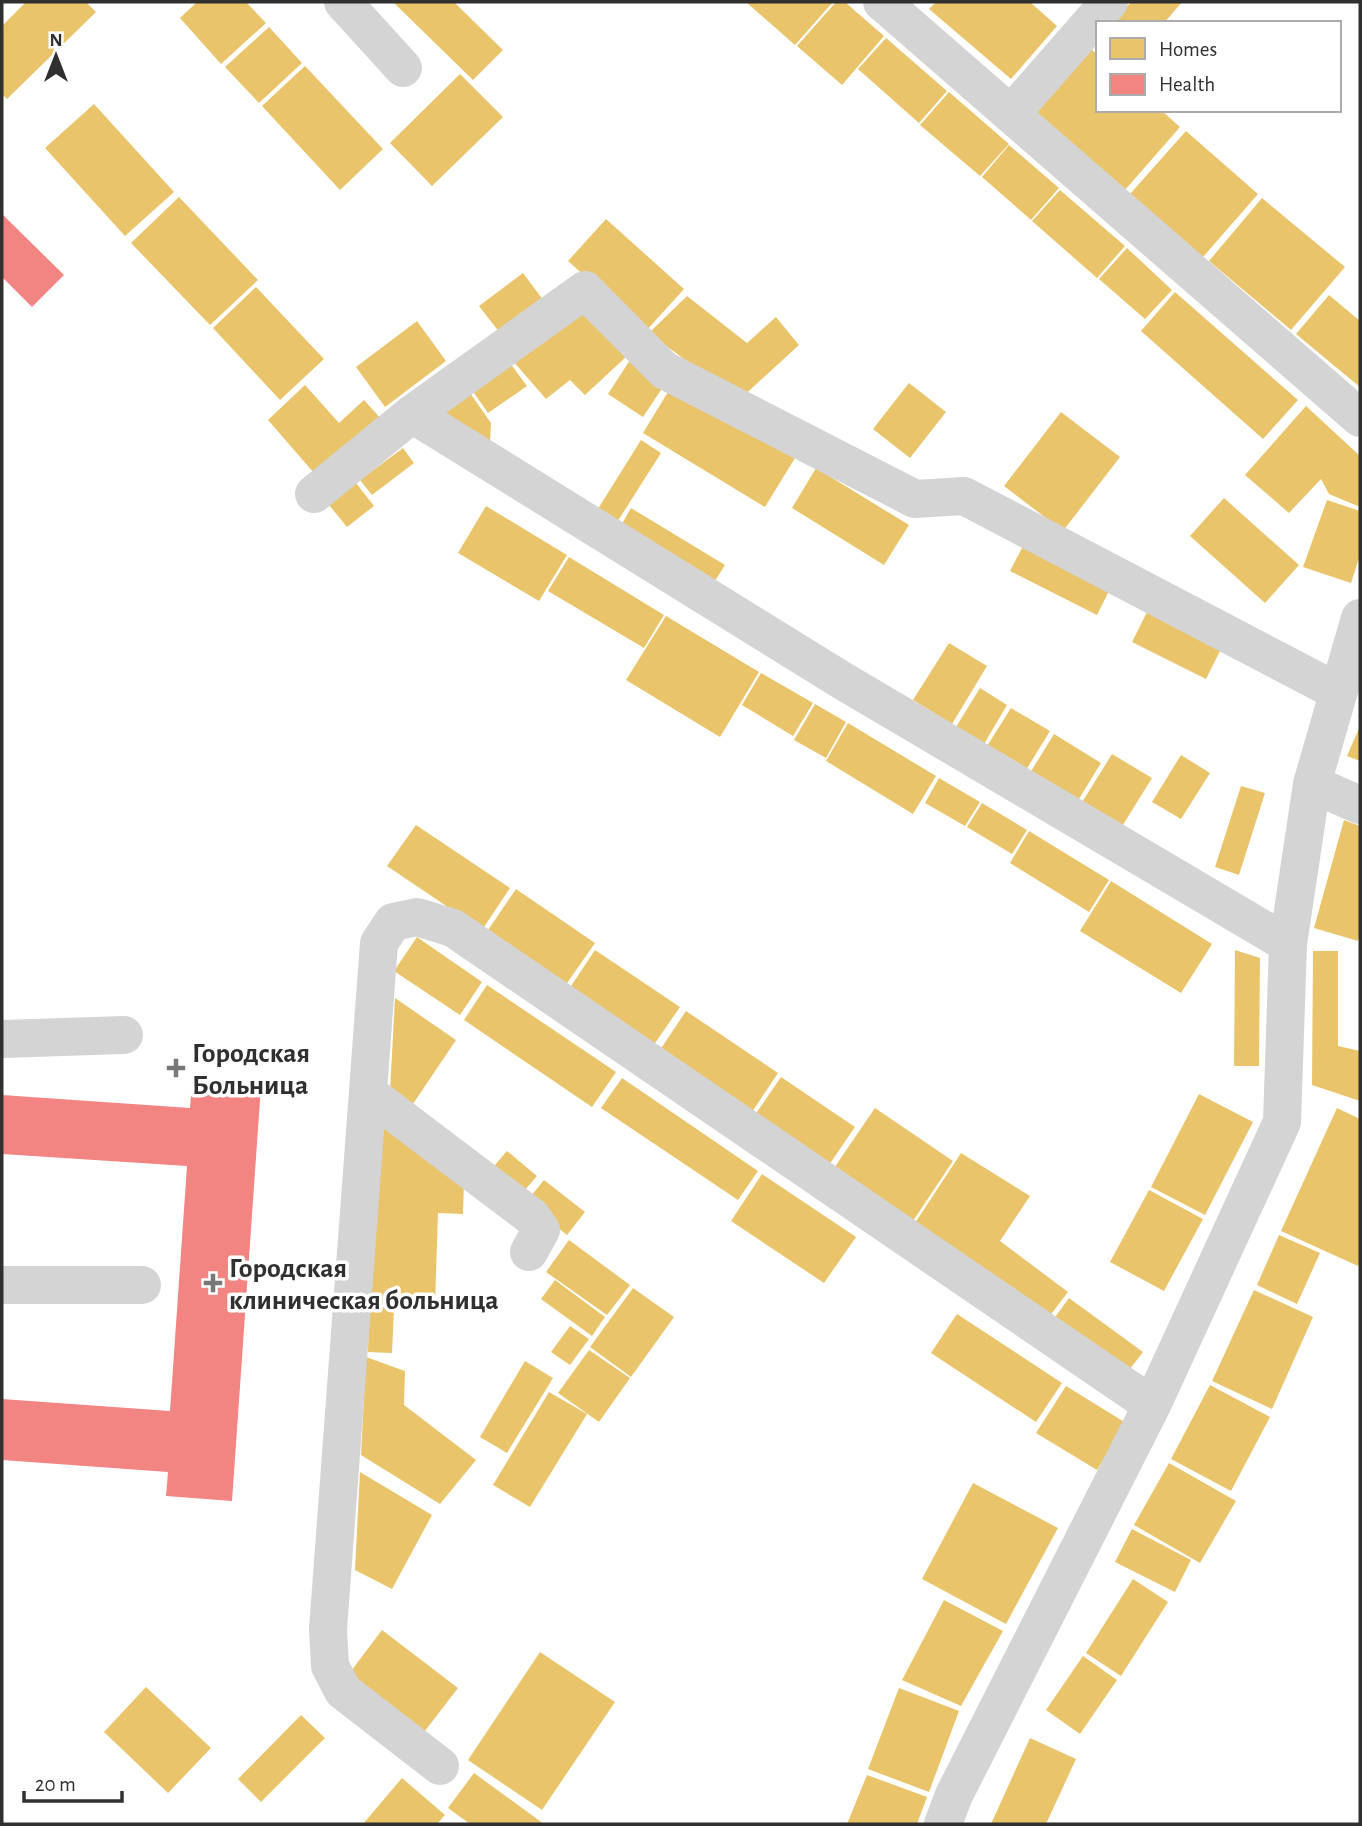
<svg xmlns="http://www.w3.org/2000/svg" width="1362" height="1826" font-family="'Alegreya Sans',sans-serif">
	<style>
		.homes { fill: #e9c46a }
		.health { fill: #f28482 }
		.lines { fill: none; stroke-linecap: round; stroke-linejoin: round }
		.minor { stroke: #d4d4d4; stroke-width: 38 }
		.poi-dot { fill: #787878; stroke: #fff; stroke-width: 2.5 }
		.labels { text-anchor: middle; stroke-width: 7; stroke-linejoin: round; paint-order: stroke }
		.poi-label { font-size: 28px; font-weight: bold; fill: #303030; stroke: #fff; text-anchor: start }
	</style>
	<rect width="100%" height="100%" fill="#fff"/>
	<path class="homes" d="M26,2H86L96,12L7,99L2,94V26Z
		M197,2H246L266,23L221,64L180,18Z
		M393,2H454L503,50L473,80Z
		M746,2H833L795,45Z
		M836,2H845L884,36L842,85L797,46Z
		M936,2H1030L1057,26L1011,79L929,9Z
		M1131,2H1182L1164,23H1113Z
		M269,27L302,63L259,103L225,67Z
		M886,38L947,91L919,123L858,69Z
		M1091,49L1098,55V110H1161L1180,127L1125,190L1035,113Z
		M305,66L383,149L340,190L262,106Z
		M460,74L503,117L432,186L390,143Z
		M949,92L1009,144L980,176L920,125Z
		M94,104L174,192L125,236L45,148Z
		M1186,131L1258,194L1203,257L1130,194Z
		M1009,145L1059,188L1031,220L982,177Z
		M1060,190L1125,246L1097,278L1032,221Z
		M179,197L258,280L210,325L131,243Z
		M1262,198L1345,267L1291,330L1209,261Z
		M606,219L684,289L646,331L568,261Z
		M1127,248L1172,290L1145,319L1099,279Z
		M523,273L544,301L500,333L479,306Z
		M256,287L324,359L280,400L213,328Z
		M1175,292L1298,400L1263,439L1141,331Z
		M1329,295L1360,321V387L1296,334Z
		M687,296L747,343L776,317L799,345L739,400L649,333Z
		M578,310L626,357L585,395L570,380L546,399L513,361Z
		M417,321L446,361L385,407L356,367Z
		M630,360L665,384L643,417L608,394Z
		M510,363L527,386L488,413L472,390Z
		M909,383L946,412L910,458L873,429Z
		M305,385L339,423L364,400L383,421L321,481L268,420Z
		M671,387L795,458L765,507L643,433Z
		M470,393L491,423L490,444L439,414Z
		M1306,406L1360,456V507L1329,494L1321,479L1289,513L1245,475Z
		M1061,412L1120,457L1063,531L1004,486Z
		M641,440L661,453L616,524L596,512Z
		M403,448L414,463L372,495L360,480Z
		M816,468L909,525L884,565L792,508Z
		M356,483L374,506L347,527L329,505Z
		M1224,498L1299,565L1265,603L1190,536Z
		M1327,500L1360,511V555L1351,583L1303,567Z
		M486,506L567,555L539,601L458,553Z
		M631,508L725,565L713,584L620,527Z
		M1023,546L1109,591L1097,615L1010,571Z
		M569,557L664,615L644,648L548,591Z
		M1149,608L1223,645L1206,679L1132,642Z
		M666,616L759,672L720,737L626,680Z
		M949,643L987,666L952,724L913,700Z
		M761,673L813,703L793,736L742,705Z
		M980,688L1007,705L984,744L956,727Z
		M815,704L846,722L826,758L794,740Z
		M1011,708L1050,731L1026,770L987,746Z
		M848,723L936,776L913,814L826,761Z
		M1360,726V761L1347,756Z
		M1054,734L1101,763L1077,802L1030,773Z
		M1112,754L1152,778L1121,828L1081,804Z
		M1181,755L1210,773L1181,819L1152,802Z
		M939,778L980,802L965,826L925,803Z
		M1241,786L1265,793L1239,875L1215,867Z
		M982,803L1027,830L1012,854L967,827Z
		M1344,820L1360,826V931L1358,941L1314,928Z
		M416,825L510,888L482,930L387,866Z
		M1029,831L1109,880L1089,912L1010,863Z
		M1111,881L1212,944L1181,993L1080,931Z
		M516,889L595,943L565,986L486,933Z
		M417,937L482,982L460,1015L394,971Z
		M595,950L680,1007L653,1046L569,989Z
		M1235,950L1260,958L1259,1066H1234Z
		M1313,951H1338V1046L1360,1051V1101L1312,1085Z
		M487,985L616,1072L592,1107L464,1020Z
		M395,998L456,1040L413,1104L390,1091Z
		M686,1011L778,1073L752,1112L660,1050Z
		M781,1077L855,1127L829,1165L755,1115Z
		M622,1078L758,1171L738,1200L601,1108Z
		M1199,1094L1253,1122L1205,1215L1151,1187Z
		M875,1108L953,1161L913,1221L834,1168Z
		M1337,1108L1360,1119V1260L1358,1266L1281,1231Z
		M379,1125L464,1182L463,1214L438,1213L435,1305L369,1303Z
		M507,1151L537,1176L519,1197L489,1172Z
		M961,1153L1030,1196L1000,1241L1068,1292L1049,1317L915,1223Z
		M762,1174L856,1237L824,1283L731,1221Z
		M544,1180L585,1212L567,1235L526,1202Z
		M1149,1190L1203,1219L1164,1291L1110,1262Z
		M1279,1235L1320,1253L1297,1304L1257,1285Z
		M569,1240L630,1285L607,1315L546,1272Z
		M555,1280L605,1317L592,1336L541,1299Z
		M633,1288L674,1317L631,1377L590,1347Z
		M1254,1290L1313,1317L1272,1409L1212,1381Z
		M1069,1298L1143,1352L1126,1374L1053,1320Z
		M369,1307L394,1308L392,1353L368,1352Z
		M957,1314L1062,1383L1036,1422L931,1353Z
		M570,1326L589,1339L570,1365L551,1352Z
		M589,1350L630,1378L599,1422L558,1393Z
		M366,1357L405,1371L404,1405L476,1460L440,1504L361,1455Z
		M525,1361L553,1378L507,1453L480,1437Z
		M1210,1385L1270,1417L1231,1491L1171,1459Z
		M1066,1386L1126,1423L1097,1470L1036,1433Z
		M549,1392L587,1414L530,1507L493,1485Z
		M1169,1463L1236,1501L1200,1563L1134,1525Z
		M360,1472L432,1515L392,1589L355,1570Z
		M973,1483L1058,1528L1006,1624L922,1579Z
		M1132,1529L1191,1560L1175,1592L1115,1562Z
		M1133,1579L1168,1602L1121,1676L1086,1653Z
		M944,1600L1003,1631L961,1706L902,1680Z
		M382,1630L458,1688L421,1736L345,1679Z
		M540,1652L615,1702L542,1810L468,1760Z
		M1083,1656L1117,1680L1080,1734L1046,1710Z
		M146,1687L211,1748L168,1793L104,1732Z
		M899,1688L959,1711L929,1792L868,1769Z
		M301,1715L325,1738L261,1802L238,1779Z
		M1030,1738L1076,1759L1046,1824H991Z
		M474,1773L544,1824H470L448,1808Z
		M867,1775L927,1797L917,1824H847Z
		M402,1778L445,1815L437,1824H363Z"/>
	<path class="health" d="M2,214L64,275L32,307L2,277Z
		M192,1082L261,1086L232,1501L166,1496L168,1472L2,1460V1399L170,1411L187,1166L2,1154V1095L190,1108Z"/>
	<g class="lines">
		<path class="minor" d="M343,2L403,68
			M882,2L1360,418
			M1011,114L1109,2
			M412,414L843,681L1288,944
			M314,494L412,414L585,290L664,370L915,499L964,496L1338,692
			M1312,784L1360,805
			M2,1039L124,1035
			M368,1093L532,1217L541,1230L529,1252
			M2,1285H142
			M440,1766L343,1691L330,1666L328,1629L379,943L393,922L417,917L453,928L1152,1405
			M943,1824L954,1795L1152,1405L1282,1122L1288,944L1312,784L1360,618"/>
	</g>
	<g class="poi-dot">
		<path d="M172.5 1057.5h7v7h7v7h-7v7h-7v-7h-7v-7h7z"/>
		<path d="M209.5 1272.5h7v7h7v7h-7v7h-7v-7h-7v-7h7z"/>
	</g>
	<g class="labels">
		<g class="poi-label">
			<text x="192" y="1062">Городская<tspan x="192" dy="32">Больница</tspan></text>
			<text x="229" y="1277">Городская<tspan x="229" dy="32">клиническая больница</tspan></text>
		</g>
	</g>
	<rect width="1362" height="1826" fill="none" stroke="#303030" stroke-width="7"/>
	<rect x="1096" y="21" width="245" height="91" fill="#ffffff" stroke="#acacac" stroke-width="2"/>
	<rect x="1110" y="38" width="35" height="21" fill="#e9c46a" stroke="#acacac" stroke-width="2"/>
	<text x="1159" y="56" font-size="21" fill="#303030">Homes</text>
	<rect x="1110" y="74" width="35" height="21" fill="#f28482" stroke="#acacac" stroke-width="2"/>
	<text x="1159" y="91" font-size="21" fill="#303030">Health</text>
	<g transform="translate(56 56)" stroke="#ffffff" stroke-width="5" paint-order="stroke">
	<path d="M0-5L12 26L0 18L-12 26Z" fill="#303030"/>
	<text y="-10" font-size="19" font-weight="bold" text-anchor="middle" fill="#303030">N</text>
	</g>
	<path d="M24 1791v10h98v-10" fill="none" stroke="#303030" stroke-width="3.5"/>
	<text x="35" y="1791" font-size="21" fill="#303030" stroke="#ffffff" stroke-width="5" paint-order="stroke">20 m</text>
</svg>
